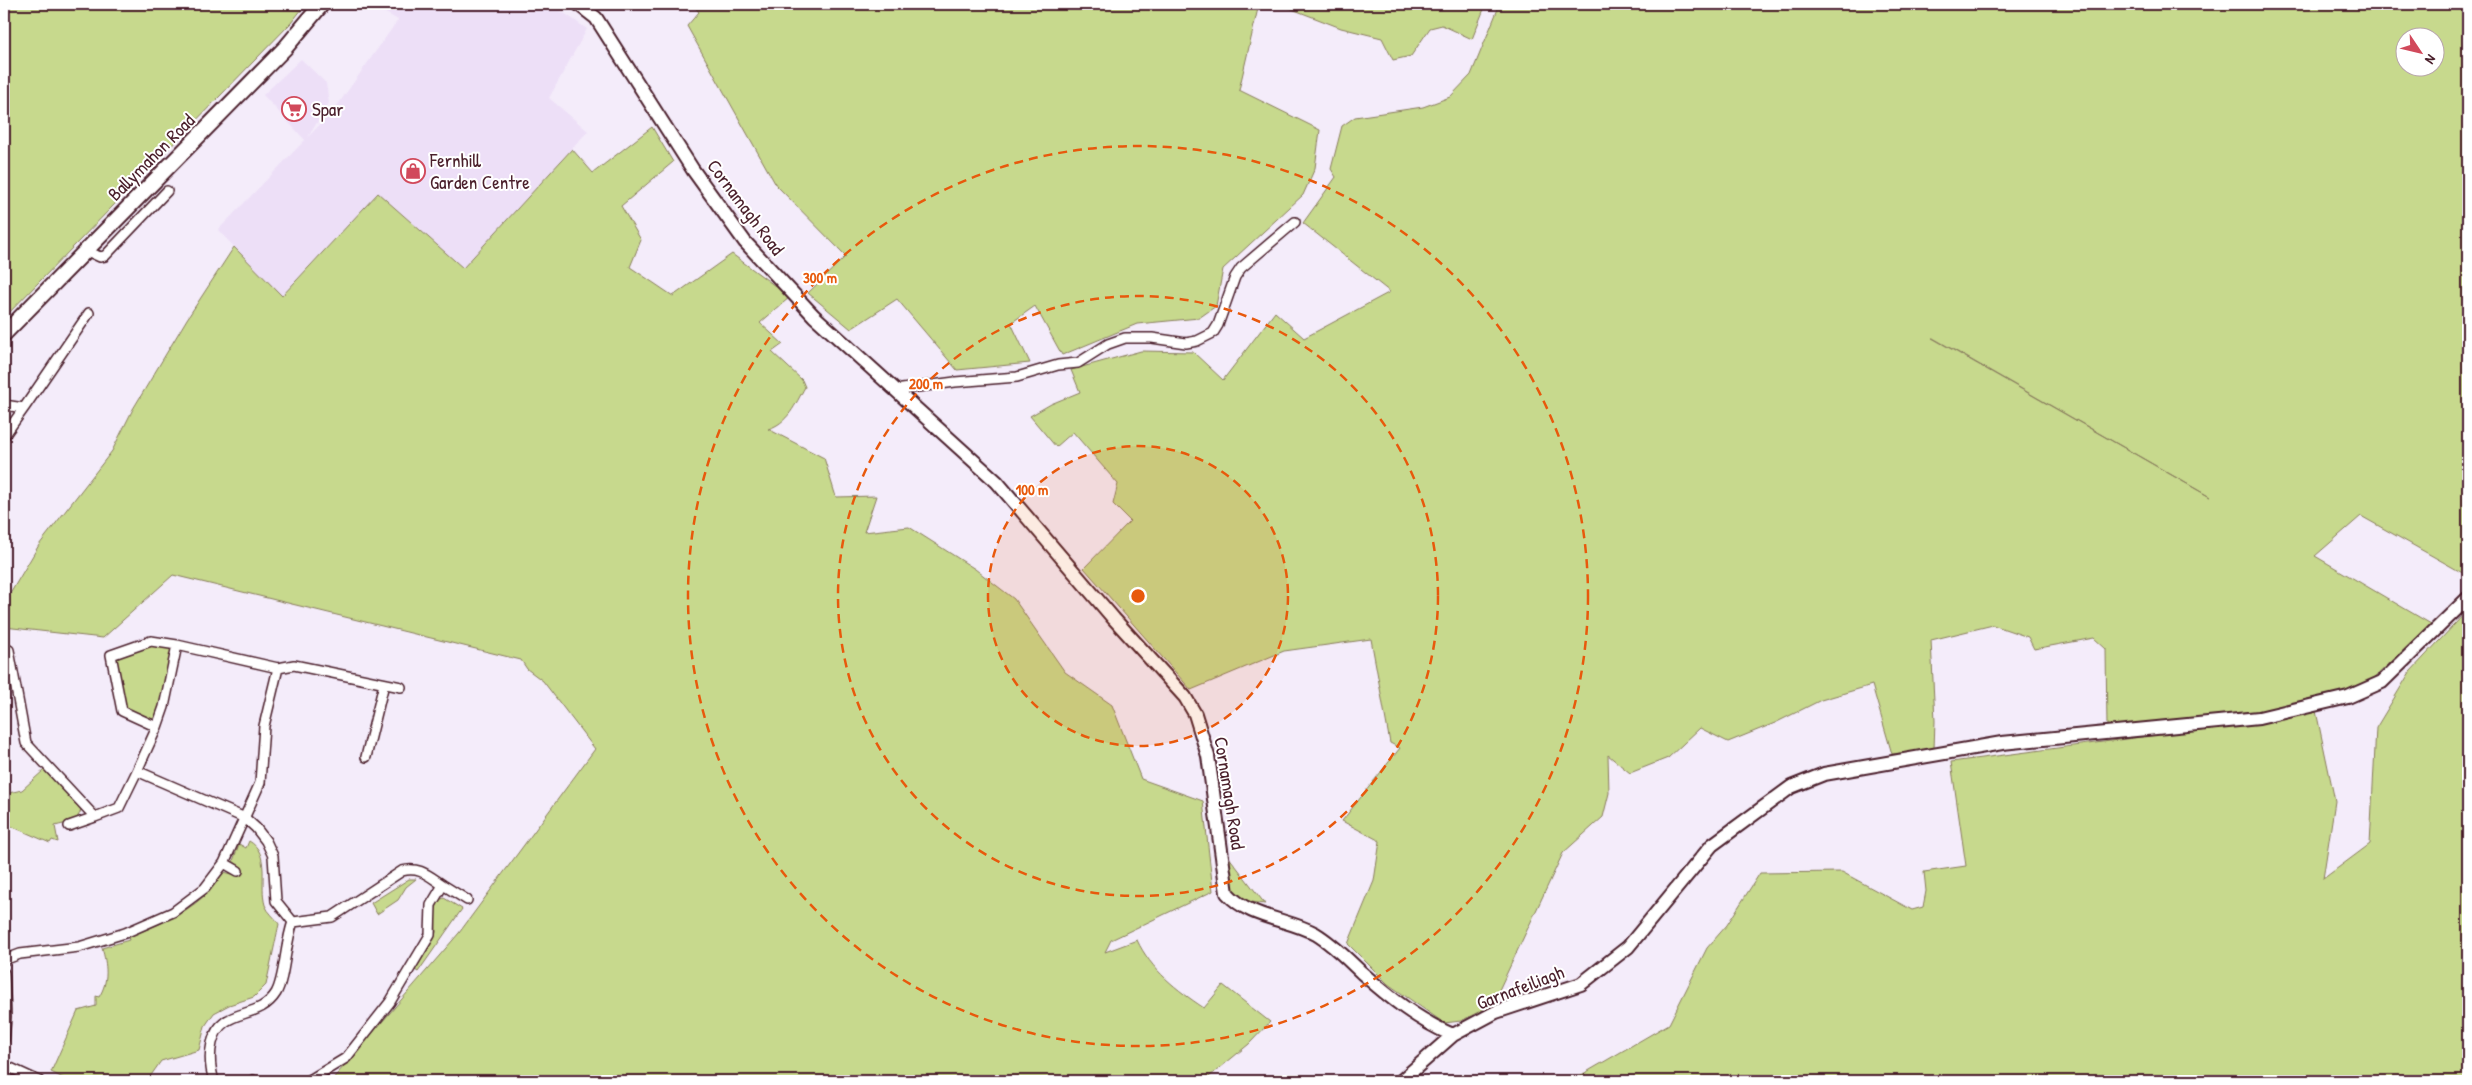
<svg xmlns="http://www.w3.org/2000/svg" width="2472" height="1085" font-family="'Patrick Hand',sans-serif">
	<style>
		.built { fill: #eddff7 }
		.green { fill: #c7d98d; stroke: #887c5c; fill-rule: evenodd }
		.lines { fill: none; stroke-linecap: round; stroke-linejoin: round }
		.street-casing { stroke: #4a1f2b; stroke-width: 12 }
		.secondary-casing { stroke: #4a1f2b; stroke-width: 16 }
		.primary-casing { stroke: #4a1f2b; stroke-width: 18 }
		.street { stroke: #fff; stroke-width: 9 }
		.secondary { stroke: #fff; stroke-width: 12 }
		.primary { stroke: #fff; stroke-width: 14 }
		.ring { fill: none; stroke: #e8590c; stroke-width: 2.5; stroke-dasharray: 9 6 }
		.labels { text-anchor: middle; stroke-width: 4; stroke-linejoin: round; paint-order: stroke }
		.poi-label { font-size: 19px; fill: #4a1f2b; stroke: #fff; text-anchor: start }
		.street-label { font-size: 19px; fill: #4a1f2b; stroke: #fff }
		.centre { fill: #e8590c; stroke: #fff; stroke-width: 2.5 }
		.ring-label { font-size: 15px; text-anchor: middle; font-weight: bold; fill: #e8590c; stroke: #fff; stroke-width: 4; stroke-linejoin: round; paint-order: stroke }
	</style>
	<rect width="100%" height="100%" fill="#f4ecfa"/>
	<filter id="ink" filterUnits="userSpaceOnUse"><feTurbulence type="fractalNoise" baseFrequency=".02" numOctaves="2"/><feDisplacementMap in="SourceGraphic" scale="10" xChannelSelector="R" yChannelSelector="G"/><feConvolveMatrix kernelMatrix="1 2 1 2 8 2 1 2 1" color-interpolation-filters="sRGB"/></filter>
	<g filter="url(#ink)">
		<path class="built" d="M370,4H551L587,29L549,98L588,131L463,268L378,193L281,296L218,230L305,140L263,95L301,59L326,83L329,103L308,137L334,110L398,20Z"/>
		<path class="green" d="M4,4H306L291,23L4,318Z
			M692,4H1259L1239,90L1320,130L1315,168L1303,195L1223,269L1216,306L1199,318L1137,324L1062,355L1035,306L1011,323L1030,363L957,370L897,299L851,329L808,293L846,256L776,185L687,26L699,12Z
			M1279,4H1486L1472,39L1442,25L1430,28L1411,56L1393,60L1382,38L1341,28Z
			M1500,4H2468V576L2361,516L2315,556L2431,624L2373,679L2346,691L2280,709L2203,721L2107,727L2106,649L2094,638L2034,649L2028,637L1993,625L1931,640L1935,721L1934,749L1892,754L1872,685L1821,700L1775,723L1728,742L1700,728L1668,758L1630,773L1608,755L1609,793L1603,817L1563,853L1492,1005L1461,1021L1444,1023L1388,984L1348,944L1374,881L1380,841L1342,821L1400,748L1390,743L1371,639L1284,651L1191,690L1084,568L1130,521L1113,504L1118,484L1073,432L1056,447L1030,416L1051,404L1080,392L1071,370L1141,351L1193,352L1223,380L1275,312L1304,338L1390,292L1303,223L1336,177L1331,169L1342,126L1355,117L1423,107L1450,97L1471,75ZM2404,38H2434V68H2404ZM1932,338H1933L2210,497Z
			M652,127L673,162L621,206L641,240L630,267L673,296L732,254L790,297L760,323L783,344L772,352L802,380L805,387C795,405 788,423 768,429L824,458L836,497L876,496L864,532L909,527L975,569L1014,599L1065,672L1112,705L1141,779L1203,801L1213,891L1111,940L1105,952L1137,940C1151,970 1177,990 1204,1008L1223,985L1270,1022L1249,1044L1204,1081H331L459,933L595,749L543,681L527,669L521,660L173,575L103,638L4,627V604L39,545L112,451L133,409L187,319L234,247L282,296L378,193L463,268L572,149L593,173Z
			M2468,610V1081H1571L1669,1024L1707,948L1727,925L1760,873L1842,872L1912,910L1923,907L1926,891L1924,872L1966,866L1951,762L2293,717L2316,711L2335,801L2323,879L2370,844L2376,728L2410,672Z
			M154,645L169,648L172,653L159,710L152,720L127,709L124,705L116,660L120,657Z
			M44,770L81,809C79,822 66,823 55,826L58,842L52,840L50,843L4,823V794L22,790Z
			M249,841C271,853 259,885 265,905C268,913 275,917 279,924L266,985L254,997L229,1005L214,1013L205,1026L199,1050L161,1061L147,1081H69L51,1072L78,1011L96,1006V996L99,997C109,981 107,965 102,948L129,940L128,937C155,926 182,916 204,896C211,888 217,880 224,872L236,875L241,867L233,861L239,844L246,848Z
			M1225,852L1265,904C1228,901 1230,883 1225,852Z
			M409,879H416L406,887L398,900L377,914L371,903Z
			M444,898L462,909L418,972L415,970L434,939L436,932L435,911L439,900Z"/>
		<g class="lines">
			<defs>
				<path id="street" d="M85,250L100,257L105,256L167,191
					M895,390L955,382L1017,377L1058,365L1078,363L1108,344L1125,338H1152L1186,343L1197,341L1213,333L1218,325L1235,277L1241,268L1295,222
					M4,405L24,408L4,436
					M24,408L89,313
					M9,650L26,743L95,817L119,808L137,771L245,818L256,828L266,841L273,856L276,901L293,922
					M278,668L294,665L401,687
					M366,757L384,684
					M137,771L157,727L122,711L111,655L151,641L177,645L164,707L157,727
					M69,826L95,817
					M224,863L238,871
					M443,885L467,900
					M4,960L20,954L79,947L125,933L173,912L205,888L224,863L260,783L264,726L278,668L177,645
					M4,973L6,1017L4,1040
					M4,1065L39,1081
					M253,1080V1081
					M214,1081C210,1068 209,1056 212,1043C221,1005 258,1022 276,993C285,978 285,943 293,922L332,917L402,871C419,866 429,876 443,885L431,905L430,935L390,1002L346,1058L308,1081"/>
				<path id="secondary" d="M578,4L596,18L693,170L745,242L814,316L997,482L1114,619L1185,697L1195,714L1208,756L1227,893C1250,919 1287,918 1316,934C1334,945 1347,959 1362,973C1389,997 1419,1021 1453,1035
					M1401,1081L1453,1035L1496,1012L1581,984L1628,947L1712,845L1791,787L1824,774L2002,743L2259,718L2348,697L2382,682L2468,598"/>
				<path id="primary" d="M4,334L286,47L322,4"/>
			</defs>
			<use href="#street" class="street-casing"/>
			<use href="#secondary" class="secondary-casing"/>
			<use href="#primary" class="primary-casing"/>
			<use href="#street" class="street"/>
			<use href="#secondary" class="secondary"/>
			<use href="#primary" class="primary"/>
		</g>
	</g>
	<circle cx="1138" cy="596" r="150" fill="#e8590c" fill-opacity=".12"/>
	<g class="ring">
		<circle cx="1138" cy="596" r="150"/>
		<circle cx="1138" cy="596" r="300"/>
		<circle cx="1138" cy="596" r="450"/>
	</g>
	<defs>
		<symbol id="supermarket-ring" viewBox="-11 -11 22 22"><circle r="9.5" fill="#fff" stroke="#d1495b" stroke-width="1.5"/><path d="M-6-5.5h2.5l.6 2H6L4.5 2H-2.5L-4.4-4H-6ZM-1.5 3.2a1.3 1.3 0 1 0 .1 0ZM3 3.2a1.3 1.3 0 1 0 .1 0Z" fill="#d1495b"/></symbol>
		<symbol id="shop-ring" viewBox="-11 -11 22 22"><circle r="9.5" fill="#fff" stroke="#d1495b" stroke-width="1.5"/><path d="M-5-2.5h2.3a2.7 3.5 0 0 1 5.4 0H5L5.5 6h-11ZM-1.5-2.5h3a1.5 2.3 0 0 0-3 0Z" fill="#d1495b"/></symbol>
	</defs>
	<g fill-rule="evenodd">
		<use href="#supermarket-ring" x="280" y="95" width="28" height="28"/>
		<use href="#shop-ring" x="399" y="157" width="28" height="28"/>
	</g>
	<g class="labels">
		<g class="poi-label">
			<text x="312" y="116">Spar</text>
			<text x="430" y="167">Fernhill<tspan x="430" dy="22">Garden Centre</tspan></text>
		</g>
		<g class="street-label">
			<text transform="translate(151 157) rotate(-45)" y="7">Ballymahon Road</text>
			<text transform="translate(746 207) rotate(53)" y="7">Cornamagh Road</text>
			<text transform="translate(1230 793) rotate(81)" y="7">Cornamagh Road</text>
			<text transform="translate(1520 987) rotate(-21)" y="7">Garnafeiliagh</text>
		</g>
	</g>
	<circle cx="1138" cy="596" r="8" class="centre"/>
	<g class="ring-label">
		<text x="820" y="283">300 m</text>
		<text x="926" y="389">200 m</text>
		<text x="1032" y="495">100 m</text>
	</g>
	<rect width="2472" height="1085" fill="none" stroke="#fff" stroke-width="20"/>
	<rect x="10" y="10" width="2452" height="1065" fill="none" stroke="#4a1f2b" stroke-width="2" filter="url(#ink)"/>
	<g transform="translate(2420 52) rotate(125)"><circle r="24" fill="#ffffff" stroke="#b7a5aa"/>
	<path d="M0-4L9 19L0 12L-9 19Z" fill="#d1495b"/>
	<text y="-8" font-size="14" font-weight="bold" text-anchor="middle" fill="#4a1f2b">N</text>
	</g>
</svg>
